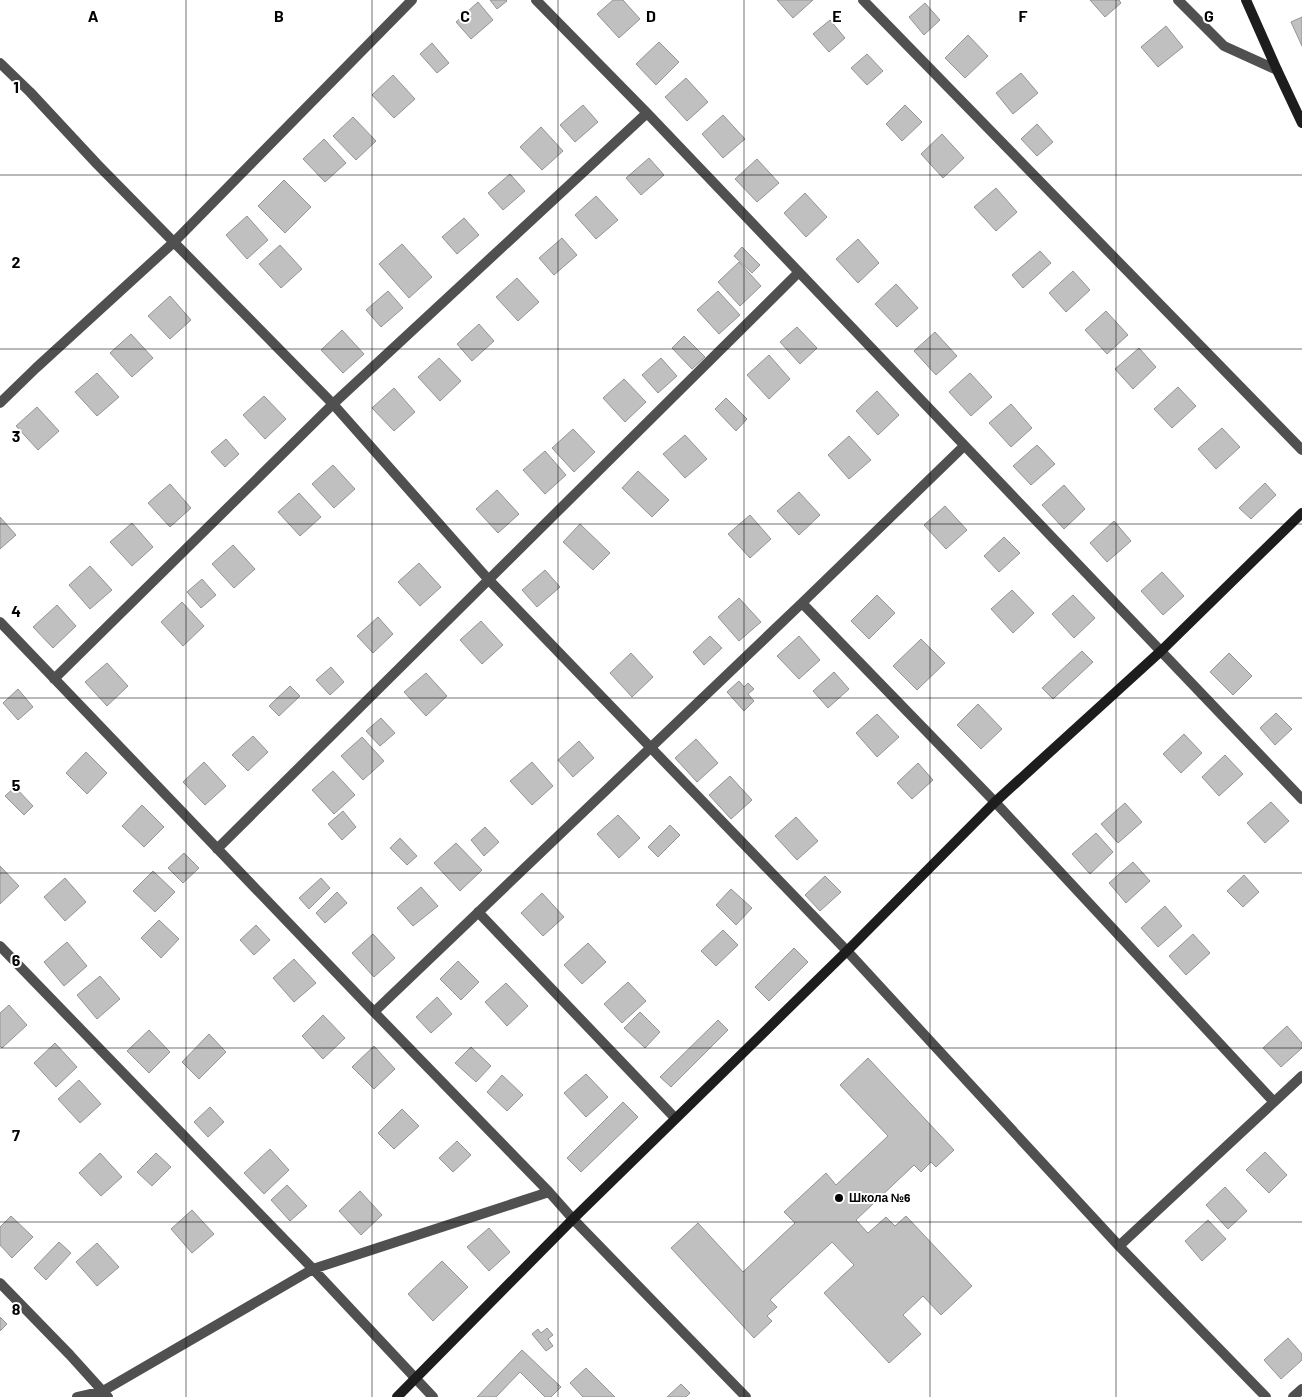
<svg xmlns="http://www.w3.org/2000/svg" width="1302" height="1397" font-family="Barlow,sans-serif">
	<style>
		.building { fill: #c0c0c0; stroke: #949494 }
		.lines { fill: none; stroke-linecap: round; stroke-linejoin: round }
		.street { stroke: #505050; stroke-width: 10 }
		.secondary { stroke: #1d1d1d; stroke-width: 10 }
		.grid { fill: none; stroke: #000; stroke-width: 1; stroke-opacity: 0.55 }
		.poi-dot { fill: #000; stroke: #fff; stroke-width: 2 }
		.labels { text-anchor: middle; stroke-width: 4; stroke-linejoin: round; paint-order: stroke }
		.poi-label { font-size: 12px; font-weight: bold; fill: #000; stroke: #fff; text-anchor: start }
		.grid-label { font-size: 16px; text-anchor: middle; font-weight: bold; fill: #000; stroke: #fff; stroke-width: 4; stroke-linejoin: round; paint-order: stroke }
	</style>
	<rect width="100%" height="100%" fill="#fff"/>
	<path class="building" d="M490,0H506L507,1L497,9Z
		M613,0H623L640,19L619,38L597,14Z
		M777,0H813L793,18Z
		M1090,0H1119L1121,3L1105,17Z
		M478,2L493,20L471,39L456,22Z
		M925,3L940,20L924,35L909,17Z
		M1302,17V46L1291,22Z
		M830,20L845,38L829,52L813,34Z
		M1166,26L1183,47L1158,67L1141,47Z
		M968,35L988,56L965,78L945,58Z
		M659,42L679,62L656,85L636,64Z
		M432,43L449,63L437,73L420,54Z
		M867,54L883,71L867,85L851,68Z
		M1021,73L1038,93L1013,114L996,93Z
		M393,75L415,99L394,118L372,95Z
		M686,78L708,102L687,121L665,97Z
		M583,105L598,122L575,142L560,125Z
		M905,105L922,122L902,141L886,124Z
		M723,115L745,139L723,158L702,134Z
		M353,117L376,141L356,160L333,136Z
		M1037,124L1053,142L1037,156L1021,139Z
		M541,127L563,151L542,170L520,147Z
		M942,134L964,158L943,178L921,154Z
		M324,139L346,163L325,182L303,159Z
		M649,158L664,175L641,195L626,178Z
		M757,159L779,183L757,202L735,179Z
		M510,174L525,191L503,210L488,193Z
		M284,180L311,207L285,233L258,206Z
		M996,188L1017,212L996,231L974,207Z
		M805,193L827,217L806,237L784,213Z
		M596,196L618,220L596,239L575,215Z
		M247,216L268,240L247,259L226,235Z
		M464,218L479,235L457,254L442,237Z
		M562,238L577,255L554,275L539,258Z
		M858,239L879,263L858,283L836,259Z
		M402,244L432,277L409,298L379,264Z
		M280,245L302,269L281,288L259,264Z
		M742,247L760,265L752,273L734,256Z
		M1040,251L1051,263L1023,288L1012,275Z
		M739,262L761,286L740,306L718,282Z
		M1073,271L1090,290L1066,312L1049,293Z
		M517,278L539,302L518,321L496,297Z
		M896,284L918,308L897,327L875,304Z
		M388,291L403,308L381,327L366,310Z
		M718,291L740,315L719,334L697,310Z
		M170,296L191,320L170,339L148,316Z
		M1106,311L1128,335L1107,354L1085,330Z
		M479,324L494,341L472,361L457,344Z
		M797,327L817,348L800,364L780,342Z
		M342,330L364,354L343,373L321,350Z
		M935,332L957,356L936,375L914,351Z
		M131,334L153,358L132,377L110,353Z
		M684,336L705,357L692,369L672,348Z
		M1139,348L1156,367L1133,389L1115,369Z
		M769,355L790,379L769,399L747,375Z
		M439,358L461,381L440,401L418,377Z
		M661,358L677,376L658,393L642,375Z
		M97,373L119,397L97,416L75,392Z
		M970,373L992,397L971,416L949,392Z
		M624,379L646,402L625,422L603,398Z
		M1178,387L1196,406L1172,428L1154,409Z
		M394,388L415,412L394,431L372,408Z
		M877,391L899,415L878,435L856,411Z
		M264,396L286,419L265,439L243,415Z
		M726,398L747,419L736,431L715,409Z
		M1011,404L1032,428L1011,447L989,423Z
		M37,407L59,431L38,450L16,426Z
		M1222,428L1240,447L1216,469L1198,449Z
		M573,429L595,452L574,472L552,448Z
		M685,435L707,459L685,478L663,454Z
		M849,436L871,460L849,479L828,455Z
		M226,439L239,454L225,467L211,452Z
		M1037,445L1055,464L1031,485L1013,466Z
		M545,451L566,475L545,494L523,470Z
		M333,465L355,489L334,508L312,484Z
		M638,471L669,500L652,517L622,488Z
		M1265,483L1276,495L1251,519L1239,508Z
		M170,484L191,508L170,527L148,503Z
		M1064,485L1085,509L1064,529L1042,505Z
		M497,490L519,514L498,533L476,509Z
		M799,492L820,515L799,535L777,511Z
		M299,493L321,517L300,536L278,512Z
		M945,506L967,530L946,549L924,525Z
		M750,515L771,539L750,558L728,534Z
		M0,517L16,535L0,549Z
		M1114,521L1131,541L1107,562L1090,543Z
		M132,523L153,547L132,566L110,542Z
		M580,524L610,553L593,570L563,542Z
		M1004,537L1020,553L999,572L984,556Z
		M233,545L255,569L234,588L212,564Z
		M419,563L441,587L420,606L398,582Z
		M90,566L112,590L90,609L69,585Z
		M545,570L560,587L537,607L522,590Z
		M1162,572L1184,596L1163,615L1141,591Z
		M202,579L216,595L201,608L187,592Z
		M1012,590L1034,613L1013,633L991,609Z
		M877,595L895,613L869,639L851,621Z
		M1073,595L1095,618L1074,638L1052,614Z
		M739,598L761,622L739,641L718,617Z
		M182,602L204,626L183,646L161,622Z
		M57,605L76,626L53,648L33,627Z
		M378,617L393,634L373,653L357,636Z
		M481,621L503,645L482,664L460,640Z
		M710,636L722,648L704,665L693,652Z
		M799,636L820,660L799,679L777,656Z
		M921,639L945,663L917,690L893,666Z
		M1082,651L1093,662L1053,699L1042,688Z
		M631,653L653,677L632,697L610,673Z
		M1229,653L1252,676L1233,695L1210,672Z
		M107,663L128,686L107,706L85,682Z
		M331,667L344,682L330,695L316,680Z
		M834,672L849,689L828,708L813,691Z
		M426,673L447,696L426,716L404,692Z
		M739,681L744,687L748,683L754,689L748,694L754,701L744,711L727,692Z
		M290,686L300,696L279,716L269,706Z
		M18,689L33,707L18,720L3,703Z
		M978,704L1002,729L981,749L957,725Z
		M1276,713L1292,729L1275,745L1260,728Z
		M877,714L899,737L877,757L856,733Z
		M381,718L395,733L380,746L366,731Z
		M1184,734L1202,753L1181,773L1163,754Z
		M253,736L268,752L248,771L232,755Z
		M362,737L384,761L363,780L341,756Z
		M696,739L718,763L697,782L675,758Z
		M579,741L594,758L573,777L558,760Z
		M86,752L107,773L87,794L66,773Z
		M1225,755L1243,774L1219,796L1202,777Z
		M204,762L226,786L205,805L183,782Z
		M532,762L553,786L532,805L510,781Z
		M918,763L933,780L912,799L897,783Z
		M333,771L355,795L334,814L312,790Z
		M730,776L752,800L731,819L709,795Z
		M15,787L33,806L24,815L5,796Z
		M1271,802L1289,821L1265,843L1247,823Z
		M1125,803L1142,822L1118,843L1101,824Z
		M142,805L164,827L144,847L122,826Z
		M343,811L356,827L342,840L328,824Z
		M618,815L640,838L619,858L597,834Z
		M796,817L818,841L797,860L775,836Z
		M670,825L680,835L658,857L648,847Z
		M485,827L499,842L484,856L471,840Z
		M1096,833L1113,852L1090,874L1072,854Z
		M400,838L417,856L407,865L390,848Z
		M456,843L482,870L460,891L434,863Z
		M184,853L199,868L183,883L168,868Z
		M1133,862L1150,881L1126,903L1109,883Z
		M0,866L19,886L0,904Z
		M153,871L175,892L155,912L133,891Z
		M1244,875L1259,892L1243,907L1227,891Z
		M825,876L841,892L820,911L805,895Z
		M65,878L86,902L65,921L44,897Z
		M321,878L330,888L309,909L299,898Z
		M421,887L438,906L413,926L397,908Z
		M731,889L752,908L736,925L716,905Z
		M337,892L347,903L325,923L316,913Z
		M542,893L564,917L543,936L521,913Z
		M1165,906L1182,926L1158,947L1141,928Z
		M159,920L179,939L161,958L141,938Z
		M256,925L270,940L254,955L240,940Z
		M723,930L738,945L716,966L701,951Z
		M373,934L395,958L374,977L352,953Z
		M1193,934L1210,953L1186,975L1169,956Z
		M67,942L87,966L64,986L44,962Z
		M588,943L606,962L582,984L564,965Z
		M794,948L808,962L769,1001L755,987Z
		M294,959L316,983L294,1002L273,978Z
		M458,961L479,982L461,1000L440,979Z
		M100,976L120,999L97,1019L77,995Z
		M628,982L646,1001L622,1023L604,1004Z
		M506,983L528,1006L507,1026L485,1002Z
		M437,997L452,1014L431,1033L416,1017Z
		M9,1005L27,1025L2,1048L0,1046V1013Z
		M640,1012L660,1032L645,1048L624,1028Z
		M323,1015L345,1038L323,1059L302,1036Z
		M718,1020L728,1030L671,1087L660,1077Z
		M1287,1026L1302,1043V1048L1281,1067L1263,1048Z
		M149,1030L170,1052L149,1073L127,1051Z
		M209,1034L226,1052L199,1079L182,1062Z
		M55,1043L77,1067L56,1087L34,1063Z
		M374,1046L395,1069L374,1089L352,1067Z
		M471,1047L491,1066L476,1082L455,1063Z
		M868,1058L954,1150L936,1167L931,1162L921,1172L914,1165L856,1220L868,1233L886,1217L895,1226L906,1216L972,1286L941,1315L923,1296L903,1315L921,1334L889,1363L824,1293L854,1265L832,1242L770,1300L777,1307L767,1316L772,1321L754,1338L671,1248L698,1223L743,1272L795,1223L784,1212L826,1173L836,1185L888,1136L840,1085Z
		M586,1074L608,1097L586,1117L564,1093Z
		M502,1075L523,1095L507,1111L487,1092Z
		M79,1080L101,1104L80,1123L58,1099Z
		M623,1102L638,1117L581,1172L567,1158Z
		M210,1107L224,1122L208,1137L194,1122Z
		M402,1109L419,1126L394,1149L378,1133Z
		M457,1141L471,1155L453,1172L439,1158Z
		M270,1149L289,1170L264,1194L244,1173Z
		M1265,1152L1287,1175L1269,1193L1246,1170Z
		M100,1153L122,1177L101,1196L79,1173Z
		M156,1153L171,1167L152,1186L137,1172Z
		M287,1185L307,1206L290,1221L271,1200Z
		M1225,1187L1247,1211L1228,1229L1206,1205Z
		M360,1191L382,1215L361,1235L339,1211Z
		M192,1210L214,1234L192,1253L171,1229Z
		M11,1216L33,1237L12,1258L0,1245V1227Z
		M1208,1220L1226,1239L1202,1261L1185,1241Z
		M489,1228L510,1252L489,1271L467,1247Z
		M59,1242L71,1253L46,1280L34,1268Z
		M97,1243L119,1267L97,1286L76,1262Z
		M442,1261L468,1287L433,1321L408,1294Z
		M0,1317L7,1324L0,1331Z
		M547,1328L553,1335L548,1339L553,1346L546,1351L532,1334L538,1329L541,1333Z
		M1288,1338L1302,1354V1360L1281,1379L1264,1360Z
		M522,1350L561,1387L551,1397H545L520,1372L496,1397H477Z
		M586,1368L615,1397H583L570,1383Z
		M681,1384L690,1393L686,1397H667Z"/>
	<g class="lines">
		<path class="street" d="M536,0L647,113L1302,799
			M863,0L1302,450
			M1178,0L1224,46L1277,70
			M0,63L30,92L97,164L333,404L488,579L847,951L1119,1246
			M0,403L36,368L174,242L412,0
			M802,603L995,802L1274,1102
			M0,622L374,1012L549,1192L573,1219L746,1397
			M54,679L333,404L647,113
			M217,849L799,272
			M478,912L675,1118
			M0,946L313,1269L549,1192
			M374,1012L802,603L964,446
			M0,1283L70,1355L108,1397
			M77,1397L103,1391L313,1269L433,1397
			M1266,1397L1119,1246L1302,1076
			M1293,1397L1302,1389"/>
		<path class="secondary" d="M1246,0L1277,70L1302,123
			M397,1397L573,1219L847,951L995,802L1161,651L1302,513"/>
	</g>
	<path class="grid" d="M186,0V1397M372,0V1397M558,0V1397M744,0V1397M930,0V1397M1116,0V1397M0,175H1302M0,349H1302M0,524H1302M0,698H1302M0,873H1302M0,1048H1302M0,1222H1302"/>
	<circle class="poi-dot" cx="839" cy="1198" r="5"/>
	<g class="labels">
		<g class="poi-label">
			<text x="849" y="1202">Школа №6</text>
		</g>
	</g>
	<g class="grid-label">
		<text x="93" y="22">A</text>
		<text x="279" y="22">B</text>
		<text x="465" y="22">C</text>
		<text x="651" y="22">D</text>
		<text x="837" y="22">E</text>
		<text x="1023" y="22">F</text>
		<text x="1209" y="22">G</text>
		<text x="16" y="93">1</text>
		<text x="16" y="268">2</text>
		<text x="16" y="442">3</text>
		<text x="16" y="617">4</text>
		<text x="16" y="791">5</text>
		<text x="16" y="966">6</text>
		<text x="16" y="1141">7</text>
		<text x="16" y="1315">8</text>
	</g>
</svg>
